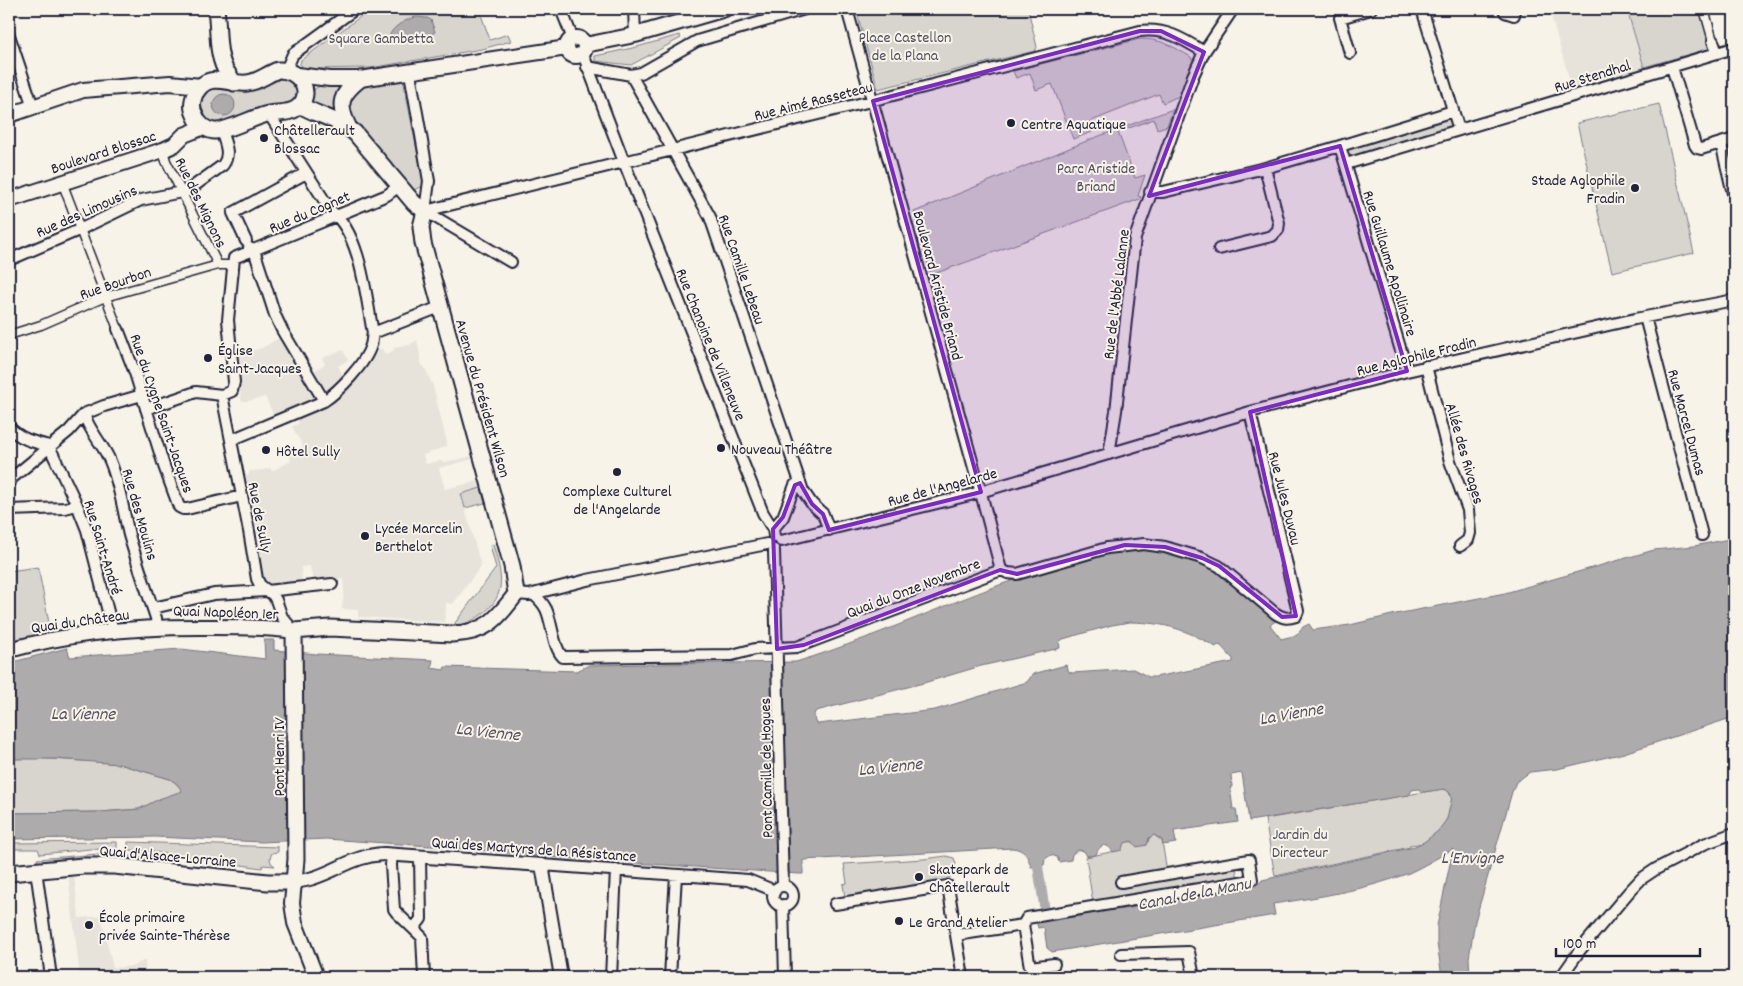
<svg xmlns="http://www.w3.org/2000/svg" width="1743" height="986" font-family="Dekko,sans-serif">
	<style>
		.built { fill: #e7e3db }
		.green { fill: #d8d5cf; stroke: #7d7c85 }
		.water { fill: #aeabad; stroke: #76747f; fill-rule: evenodd }
		.lines { fill: none; stroke-linecap: round; stroke-linejoin: round }
		.canal { stroke: #aeabad; stroke-width: 10 }
		.pedestrian-casing { stroke: #22223b; stroke-width: 11 }
		.minor-casing { stroke: #22223b; stroke-width: 14 }
		.tertiary-casing { stroke: #22223b; stroke-width: 16 }
		.secondary-casing { stroke: #22223b; stroke-width: 18 }
		.primary-casing { stroke: #22223b; stroke-width: 19 }
		.pedestrian { stroke: #f7f3e8; stroke-width: 8 }
		.minor { stroke: #f7f3e8; stroke-width: 10 }
		.tertiary { stroke: #f7f3e8; stroke-width: 12 }
		.secondary { stroke: #f7f3e8; stroke-width: 14 }
		.primary { stroke: #f7f3e8; stroke-width: 15 }
		.marked { fill: #7b2cbf; fill-opacity: 0.2; stroke: #7b2cbf; stroke-width: 4; stroke-linejoin: round }
		.poi-dot { fill: #22223b; stroke: #f7f3e8; stroke-width: 2 }
		.labels { text-anchor: middle; stroke-width: 4; stroke-linejoin: round; paint-order: stroke }
		.park-label { font-size: 16px; fill: #504f60; stroke: #f7f3e8 }
		.street-label { font-size: 16px; fill: #22223b; stroke: #f7f3e8 }
		.poi-label { font-size: 16px; fill: #22223b; stroke: #f7f3e8; text-anchor: start }
		.water-label { font-size: 18px; font-style: italic; fill: #535263; stroke: #f7f3e8 }
	</style>
	<rect width="100%" height="100%" fill="#f7f3e8"/>
	<filter id="ink" filterUnits="userSpaceOnUse"><feTurbulence type="fractalNoise" baseFrequency=".02" numOctaves="2"/><feDisplacementMap in="SourceGraphic" scale="10" xChannelSelector="R" yChannelSelector="G"/><feConvolveMatrix kernelMatrix="1 2 1 2 8 2 1 2 1" color-interpolation-filters="sRGB"/></filter>
	<g filter="url(#ink)">
		<path class="built" d="M1549,9H1642L1628,14L1644,67L1572,89Z
			M281,337L317,398L275,418L265,397L248,401H242L241,399L235,355L262,348Z
			M417,340L422,366H424L433,386L447,443V446L423,455L426,464L439,461L446,462L472,456L473,459L439,468L445,489L479,481L481,488L461,494L481,566L453,604L446,603L445,622L358,617V610L342,609L344,592L343,579L316,581L312,577L310,566L301,567L302,578L297,583L270,585L264,580L255,523L250,524L241,476L249,475V471L263,470L270,468L272,471L291,461L289,455L303,446L292,427L299,423L296,418L336,399L381,348L386,355L394,350V348L409,345Z
			M343,350L348,360L338,366L344,377L332,390L326,394L312,372L325,364L322,358Z
			M68,875H74L79,918L101,916L113,968L133,966L145,960L146,977H80Z"/>
		<path class="green" d="M371,9H479L490,40L508,34L511,41L482,49L370,68L309,69L301,67L300,64L301,60Z
			M856,9H1028L1037,47L1035,51L878,89Z
			M1642,9H1700L1711,48L1644,67L1628,13Z
			M679,35L681,38L631,65L595,61V56L637,47Z
			M1140,39C1162,39 1172,46 1191,57L1193,63L1179,96L1163,103L1159,94L1089,122L1092,132L1073,139L1052,84L1036,90L1030,73L1016,78L1013,71Z
			M286,76C320,108 274,106 254,111C242,114 229,124 217,124C204,123 195,108 201,96C204,91 208,89 212,86Z
			M403,79L424,186L413,190L349,114L348,93L359,84Z
			M350,82L342,118L312,105C303,82 336,83 350,82Z
			M1659,104L1694,253L1612,272L1577,123Z
			M1173,109L1167,126L1157,129L1154,119L1118,132L1135,178L1145,175L1138,196L1141,197L1140,199L931,275L914,212L1094,138Z
			M1449,117L1451,119L1453,128L1349,158L1346,149Z
			M481,488L485,503L465,508L461,494Z
			M493,544C501,572 509,595 481,615C474,620 465,625 456,625L455,623L496,568L490,545Z
			M38,567L51,633L17,641L12,638L9,631L10,609L9,571Z
			M33,758L101,762L119,764L170,779L177,784L182,791L139,809L100,812L9,813V759Z
			M1442,789L1447,790C1461,805 1440,834 1425,842C1421,844 1414,844 1410,845V847L1275,876L1265,819Z
			M1154,835L1162,841L1168,878L1236,867L1238,880L1093,904L1086,857L1121,850C1124,836 1137,844 1147,845L1149,838Z
			M117,842V850L90,849L40,854L38,849H9V843Z
			M128,842L278,847V852L272,853L270,858L271,863L275,866L263,865L262,868L146,851L128,850Z
			M98,854L155,858V863L38,865L37,859Z
			M946,856L954,858L956,864L954,867V871L950,873V878H947V881L845,898L843,884L847,883L844,864L924,859Z"/>
		<path class="water" d="M416,17L427,18L431,20L435,32L428,36V41L425,36L411,41L403,39L396,43L392,40L390,34C395,25 407,19 416,17Z
			M213 105a11 11 0 1 1 22 0a11 11 0 1 1-22 0Z
			M1734,538V717L1624,753L1557,769L1530,772L1516,782L1512,792L1475,921L1469,958L1470,977H1442L1437,943V926L1453,849C1439,857 1424,866 1409,873C1365,890 1320,897 1273,904L1275,915L1052,952L1047,948L1044,927L1038,928L1036,920L1115,907L1116,910L1245,889V886L1260,883L1262,880L1410,848L1424,842L1438,831L1447,819L1452,797L1449,792L1445,789L1424,792L1418,789L1412,790L1409,795L1249,821L1242,773L1231,775L1232,787H1230L1233,809H1236L1238,822L1174,831L1176,843L1163,845L1162,840L1154,835L1149,838L1147,845L1137,847L1132,841C1125,842 1123,843 1122,850L1113,852C1107,842 1099,844 1096,855L1087,856L1084,851L1078,850L1072,854L1071,860L1059,862L1057,857L1051,855L1045,859L1044,865L1031,867C1028,856 1024,849 1012,848L803,860V874H799L561,858L445,847L326,839L262,842L155,837L9,839V813L100,812L139,809L159,799L182,791L177,784L170,779L119,764L56,759H9V663L67,648L70,657L181,649L265,659L264,640H274V650L317,654L433,660L431,668L444,670L445,667L577,671L589,665L796,662C889,634 975,588 1068,563C1085,559 1102,552 1120,550C1141,547 1167,550 1187,556C1222,567 1249,596 1277,620L1270,625L1281,639L1297,635L1303,627L1309,624L1313,630L1350,625L1396,614L1505,593L1654,550L1694,546ZM1130,622C1166,623 1185,629 1216,647L1218,645L1221,646L1233,659V662L1155,677H1149L1133,669L1072,673L1069,672L1066,665L1033,674L1027,682L935,710L818,724L815,722L814,714L816,711L927,682L981,666L1060,648L1059,642L1063,639L1112,625Z"/>
		<g class="lines">
			<path class="canal" d="M1036,854L1047,924"/>
			<defs>
				<path id="pedestrian" d="M1704,9L1713,41
					M163,150L166,161L218,265
					M62,182L118,329
					M9,335L41,325L105,297L218,265H233"/>
				<path id="minor" d="M561,9L573,39
					M634,9L635,35
					M847,9L982,497L1001,570
					M1422,9L1459,130L1734,48
					M1504,9L1505,12L1514,15
					M9,35L33,107
					M1713,41L1717,53
					M1350,53L1340,18L1371,9
					M583,54L624,162L763,513L773,529L774,536
					M587,67L631,75L641,73L697,41L805,9
					M1672,67L1695,145L1697,148L1701,149L1734,139
					M286,70L293,54L355,9
					M410,73L429,181L425,211
					M631,75L710,217L803,491L812,504L823,514L829,530
					M1721,143L1734,198
					M1340,146L1453,111
					M1346,164L1459,130
					M1150,192H1163L1265,168L1340,146L1407,371
					M425,211L859,104L1140,31C1166,28 1183,39 1204,52
					M425,211L511,262
					M246,241L233,213L306,173
					M249,248L254,250L275,315L282,330L324,401
					M1219,249L1272,236L1278,230L1279,223L1265,168
					M9,260L79,230L141,200L187,191L223,165C231,154 225,143 221,131
					M1645,317L1702,535
					M118,329L135,373L164,466L179,507L183,509H187L242,496
					M373,333L440,307
					M1426,366L1450,461L1468,510L1470,533L1468,540L1460,546
					M222,395L249,531L257,579L260,585L273,595L276,600L282,617L294,631
					M146,409L196,392L222,395L232,391L234,382L228,320L234,258L387,195L399,186
					M84,414C89,431 103,444 110,461C120,485 123,510 129,535C137,563 147,591 156,618L157,627
					M9,427C20,439 33,442 49,446
					M231,440L324,401C339,391 366,363 371,345C372,342 372,337 373,333C366,298 361,233 331,211L269,114
					M49,446L77,505L87,530L113,631
					M1109,454L1116,411L1135,238L1193,76L1204,52L1233,9
					M9,484L12,478L69,431L84,414L104,406L142,395
					M9,510L65,508L77,505
					M773,529L783,517L795,485L800,483
					M781,541L970,495L1250,412L1407,371L1635,319L1734,300
					M774,550L783,886
					M516,594L529,595L587,580L767,544
					M533,594C538,598 543,603 546,609C552,621 553,648 563,657L732,655L755,649L797,647L1001,570L1008,573L1017,574L1107,548L1144,544L1165,547L1202,558L1219,566L1275,613C1282,618 1287,619 1296,616L1298,611L1250,412
					M153,608L214,594L267,591L332,584
					M392,854L391,865L394,909L397,913L422,937L424,977
					M542,865L748,880L775,891
					M36,870L51,977
					M773 896a10 10 0 1 1 20 0a10 10 0 1 1-20 0Z
					M835,904L948,886L956,935L1023,925L1027,918L1252,880L1249,860L1121,882
					M783,905L785,977
					M1023,925L1030,967L1054,964
					M414,928L421,919L420,856
					M956,935L963,977
					M1121,954L1189,952L1194,977
					M611,977L616,870
					M670,977L676,875
					M1561,977L1580,950L1628,893L1641,879L1656,869L1704,844L1734,833"/>
				<path id="tertiary" d="M294,882C300,881 307,880 313,878C339,870 355,855 384,854L542,865L561,977"/>
				<path id="secondary" d="M567 47a9 9 0 1 1 18 0a9 9 0 1 1-18 0Z
					M585,45L635,35L725,9
					M297,75L330,79H360L567,48
					M9,115L83,90L170,83L201,86
					M9,200L163,150L174,145L184,135L204,127
					M9,650C75,631 145,626 214,627C241,627 268,627 294,631
					M294,882L292,903L295,923L316,977"/>
				<path id="primary" d="M216,9C219,28 216,51 225,69C228,74 231,78 234,83
					M278,70C300,69 315,94 297,108C289,114 278,112 268,114C254,117 225,132 214,131C205,130 198,123 195,115C190,106 193,94 200,87C213,73 231,85 247,83C258,82 267,74 278,70Z
					M348,126C337,103 341,94 360,79
					M9,873L83,866H114L268,882H294L296,859L294,631L330,628L452,634C486,633 496,620 516,594L512,566L423,243L421,227L425,211L414,203L355,133C339,119 318,116 300,105"/>
			</defs>
			<use href="#pedestrian" class="pedestrian-casing"/>
			<use href="#minor" class="minor-casing"/>
			<use href="#tertiary" class="tertiary-casing"/>
			<use href="#secondary" class="secondary-casing"/>
			<use href="#primary" class="primary-casing"/>
			<use href="#pedestrian" class="pedestrian"/>
			<use href="#minor" class="minor"/>
			<use href="#tertiary" class="tertiary"/>
			<use href="#secondary" class="secondary"/>
			<use href="#primary" class="primary"/>
		</g>
	</g>
	<path class="marked" d="M1140,31H1161L1204,52L1149,196L1340,146L1407,371L1250,412L1296,616L1282,617L1219,566L1202,558L1165,547L1125,545L1017,574L1000,570L804,645L777,649L773,529L783,517L795,485L800,483L812,504L823,514L829,530L981,492L873,101Z"/>
	<g class="poi-dot">
		<circle cx="1011" cy="123" r="5"/>
		<circle cx="264" cy="138" r="5"/>
		<circle cx="1635" cy="188" r="5"/>
		<circle cx="208" cy="358" r="5"/>
		<circle cx="721" cy="448" r="5"/>
		<circle cx="266" cy="450" r="5"/>
		<circle cx="617" cy="472" r="5"/>
		<circle cx="365" cy="536" r="5"/>
		<circle cx="919" cy="877" r="5"/>
		<circle cx="899" cy="921" r="5"/>
		<circle cx="89" cy="925" r="5"/>
	</g>
	<g class="labels">
		<g class="park-label">
			<text x="905" y="42">Place Castellon<tspan x="905" dy="18">de la Plana</tspan></text>
			<text x="381" y="43">Square Gambetta</text>
			<text x="1096" y="173">Parc Aristide<tspan x="1096" dy="18">Briand</tspan></text>
			<text x="1300" y="839">Jardin du<tspan x="1300" dy="18">Directeur</tspan></text>
		</g>
		<g class="street-label">
			<text transform="translate(1592 75) rotate(-17)" y="6">Rue Stendhal</text>
			<text transform="translate(813 100) rotate(-14)" y="6">Rue Aimé Rasseteau</text>
			<text transform="translate(103 151) rotate(-18)" y="6">Boulevard Blossac</text>
			<text transform="translate(202 202) rotate(64)" y="6">Rue des Mignons</text>
			<text transform="translate(86 210) rotate(-24)" y="6">Rue des Limousins</text>
			<text transform="translate(309 211) rotate(-23)" y="6">Rue du Cognet</text>
			<text transform="translate(1391 263) rotate(73)" y="6">Rue Guillaume Apollinaire</text>
			<text transform="translate(743 269) rotate(71)" y="6">Rue Camille Lebeau</text>
			<text transform="translate(115 282) rotate(-19)" y="6">Rue Bourbon</text>
			<text transform="translate(939 285) rotate(75)" y="6">Boulevard Aristide Briand</text>
			<text transform="translate(1115 294) rotate(-83)" y="6">Rue de l'Abbé Lalanne</text>
			<text transform="translate(712 344) rotate(68)" y="6">Rue Chanoine de Villeneuve</text>
			<text transform="translate(1416 355) rotate(-14)" y="6">Rue Aglophile Fradin</text>
			<text transform="translate(484 398) rotate(74)" y="6">Avenue du Président Wilson</text>
			<text transform="translate(163 413) rotate(71)" y="6">Rue du Cygne Saint-Jacques</text>
			<text transform="translate(1688 422) rotate(75)" y="6">Rue Marcel Dumas</text>
			<text transform="translate(1466 453) rotate(74)" y="6">Allée des Rivages</text>
			<text transform="translate(942 486) rotate(-15)" y="6">Rue de l'Angelarde</text>
			<text transform="translate(1286 498) rotate(76)" y="6">Rue Jules Duvau</text>
			<text transform="translate(141 514) rotate(74)" y="6">Rue des Moulins</text>
			<text transform="translate(261 517) rotate(79)" y="6">Rue de Sully</text>
			<text transform="translate(104 547) rotate(73)" y="6">Rue Saint-André</text>
			<text transform="translate(913 587) rotate(-21)" y="6">Quai du Onze Novembre</text>
			<text transform="translate(226 611) rotate(2)" y="6">Quai Napoléon 1er</text>
			<text transform="translate(80 620) rotate(-8)" y="6">Quai du Château</text>
			<text transform="translate(278 757) rotate(-90)" y="6">Pont Henri IV</text>
			<text transform="translate(765 768) rotate(-91)" y="6">Pont Camille de Hogues</text>
			<text transform="translate(534 848) rotate(4)" y="6">Quai des Martyrs de la Résistance</text>
			<text transform="translate(168 855) rotate(5)" y="6">Quai d'Alsace-Lorraine</text>
		</g>
		<g class="poi-label">
			<text x="1021" y="129">Centre Aquatique</text>
			<text x="274" y="135">Châtellerault<tspan x="274" dy="18">Blossac</tspan></text>
			<text x="1625" y="185" text-anchor="end">Stade Aglophile<tspan x="1625" dy="18">Fradin</tspan></text>
			<text x="218" y="355">Église<tspan x="218" dy="18">Saint-Jacques</tspan></text>
			<text x="731" y="454">Nouveau Théâtre</text>
			<text x="276" y="456">Hôtel Sully</text>
			<text x="617" y="496" text-anchor="middle">Complexe Culturel<tspan x="617" dy="18">de l'Angelarde</tspan></text>
			<text x="375" y="533">Lycée Marcelin<tspan x="375" dy="18">Berthelot</tspan></text>
			<text x="929" y="874">Skatepark de<tspan x="929" dy="18">Châtellerault</tspan></text>
			<text x="99" y="922">École primaire<tspan x="99" dy="18">privée Sainte-Thérèse</tspan></text>
			<text x="909" y="927">Le Grand Atelier</text>
		</g>
		<g class="water-label">
			<text x="83" y="719">La Vienne</text>
			<text transform="translate(1291 713) rotate(-10)" y="6">La Vienne</text>
			<text transform="translate(488 731) rotate(6)" y="6">La Vienne</text>
			<text transform="translate(890 766) rotate(-6)" y="6">La Vienne</text>
			<text x="1472" y="863">L'Envigne</text>
			<text transform="translate(1194 893) rotate(-11)" y="6">Canal de la Manu</text>
		</g>
	</g>
	<rect width="1743" height="986" fill="none" stroke="#f7f3e8" stroke-width="30"/>
	<rect x="15" y="15" width="1713" height="956" fill="none" stroke="#22223b" stroke-width="2" filter="url(#ink)"/>
	<path d="M1556 948v8h144v-8" fill="none" stroke="#22223b" stroke-width="2.5"/>
	<text x="1563" y="948" font-size="15" fill="#22223b" stroke="#f7f3e8" stroke-width="4" paint-order="stroke">100 m</text>
</svg>
